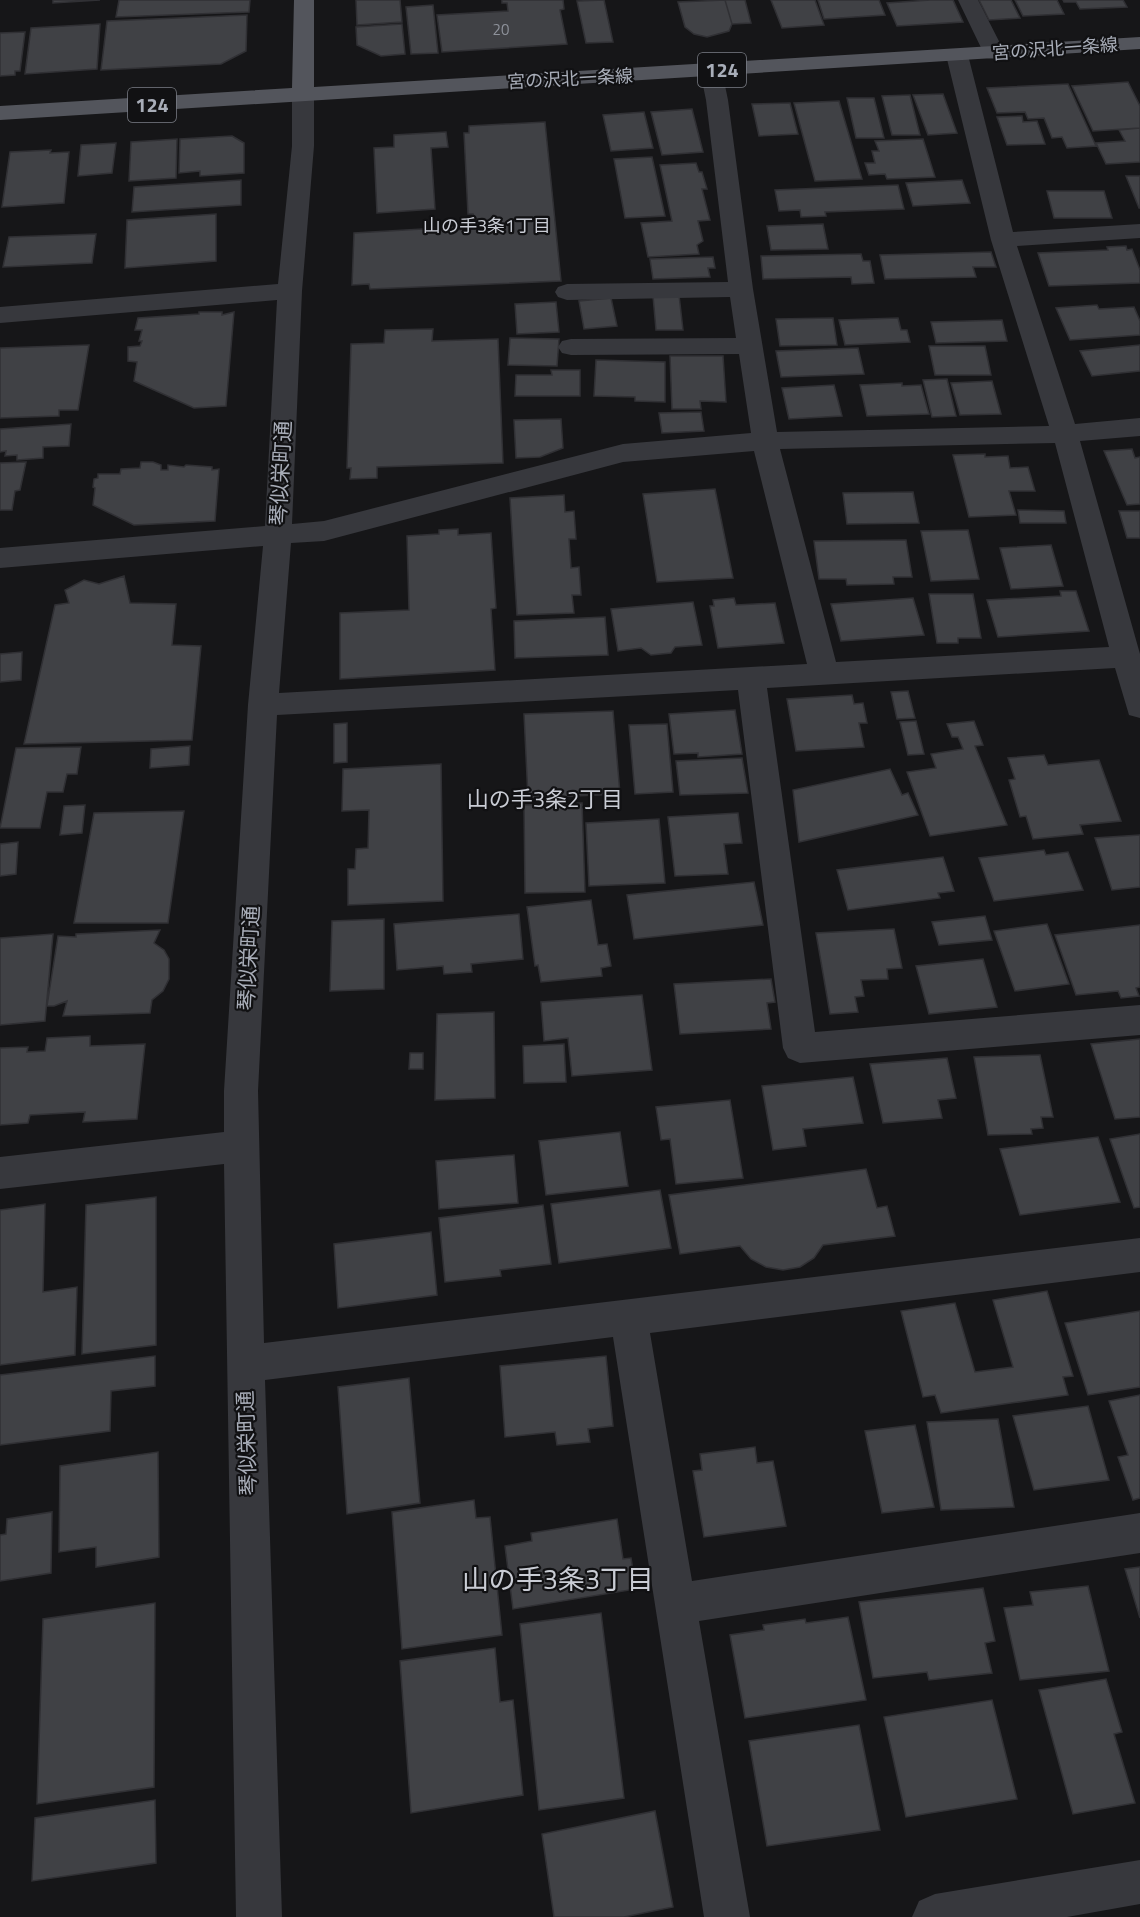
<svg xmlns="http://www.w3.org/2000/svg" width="1140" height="1917" font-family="'Titillium Web','Noto Sans JP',sans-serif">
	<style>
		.building { fill: #404145; stroke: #303034; stroke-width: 1.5 }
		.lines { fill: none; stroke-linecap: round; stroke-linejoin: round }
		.minor { fill: #37383d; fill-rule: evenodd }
		.major { fill: #53555c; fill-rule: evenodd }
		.labels { text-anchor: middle; stroke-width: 4.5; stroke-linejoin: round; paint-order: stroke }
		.far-number-label { font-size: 15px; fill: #8e929b }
		.far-street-label { font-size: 18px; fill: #a8adb8; stroke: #111113 }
		.far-neighbourhood-label { font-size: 18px; fill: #c9ccd4; stroke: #111113 }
		.shield { fill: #111113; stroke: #7b7e86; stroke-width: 1.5 }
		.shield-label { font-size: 20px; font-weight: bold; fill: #a8adb8 }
		.street-label { font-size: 21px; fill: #a8adb8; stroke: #111113 }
		.neighbourhood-label { font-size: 22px; fill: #c9ccd4; stroke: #111113 }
		.near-neighbourhood-label { font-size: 27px; fill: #c9ccd4; stroke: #111113 }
	</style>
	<rect width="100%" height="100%" fill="#161618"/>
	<path class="building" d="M53,0H100L53,3Z
		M119,0H250L249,12L116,17Z
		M356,0H400L402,22L357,25Z
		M502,0H563L564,9L560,10L567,44L442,52L437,15L508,11L507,3H502Z
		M604,0L613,42L586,43L577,1Z
		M725,0L732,24L729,31L707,37L694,34L685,27L678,2Z
		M725,0H745L751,23L732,24Z
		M771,0H815L824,25L782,28Z
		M818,0H879L885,15L824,19Z
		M930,0H953L963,22L897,26L887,3Z
		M979,0H1011L1020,18L989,20Z
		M1015,0H1057L1064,14L1023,16Z
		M1063,0H1123L1127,7L1080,9L1076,2H1064Z
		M433,5L438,53L411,54L406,7Z
		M247,15L246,51L221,64L101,70L107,21Z
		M100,24L97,69L25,74L31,28Z
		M402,24L405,54L381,56L357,45L356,27Z
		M25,32L20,71H15V75L0,76V33Z
		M1128,82L1140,106V128L1093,131L1072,86Z
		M1068,84L1096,146L1067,148L1062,137L1052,138L1044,118L1028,119L1025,112L997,113L987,88Z
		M943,94L957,133L928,135L913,95Z
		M910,95L920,135H892L882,96Z
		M847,98H874L884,138H856Z
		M839,101L862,179L815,181L794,103Z
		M790,103L798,134L759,136L752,104Z
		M692,109L703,152L662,155L651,112Z
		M644,112L653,148L611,151L603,115Z
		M1022,116L1023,122L1037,121L1045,144L1007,145L997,117Z
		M545,122L561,281L370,289L369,284L352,285L354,233L457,227V230L474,229L473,214H468L464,133H469V126Z
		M1140,128V162L1106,164L1096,143L1125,141L1119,130Z
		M446,132L448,147L431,148L435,209L377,213L374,148L394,147V135Z
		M232,136L244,143V173L200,176V171L179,173L180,139Z
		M177,139L176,178L129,181L131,142Z
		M923,139L935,177L887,179L885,174L869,175L865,163H875L872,151H879L875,141Z
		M116,143L112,173L78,176L81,145Z
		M51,150L50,153L69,152L64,203L2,207L10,152Z
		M652,157L665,216L625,218L614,159Z
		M696,163L699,172H702L707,189H702L710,220L698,221L703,241L697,245L699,254L648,257L641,223L672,221L660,165Z
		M1126,176H1140V208H1139Z
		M241,180V205L132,212L134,187Z
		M962,180L970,203L913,206L906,183Z
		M898,185L904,209L825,212L826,216L801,217L800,210L779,211L775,190Z
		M1047,191H1104L1112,218H1054Z
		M216,214V261L125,268L127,220Z
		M823,224L828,249L771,250L767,226Z
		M96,234L92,263L3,267L9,237Z
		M1126,246L1127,250L1132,249L1140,270V283L1049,286L1038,253L1108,250L1107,247Z
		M991,252L996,267H973L976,277L885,279L880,255Z
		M861,254L863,261H870L874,283L852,284L851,277L763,279L761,256Z
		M713,257L715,268H708L710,277L653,279L650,259Z
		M679,295L683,330H656L653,296Z
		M611,298L617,326L584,329L579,301Z
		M556,302L559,332L517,334L515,304Z
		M1097,305L1099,309L1134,307L1140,321V335L1070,340L1056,308Z
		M199,312H222V315L234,312L226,406L194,408L134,381L137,362L128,361V347L140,346L142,341H139L142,330H135L138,318L199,314Z
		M833,318L837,345L780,346L776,319Z
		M898,318L901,330H907L910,342L845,345L839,320Z
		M1002,320L1007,341L936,343L931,322Z
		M433,329L432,341L498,339L503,463L377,467V478L350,479L351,468H347L351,344L384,343L385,330Z
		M510,338L559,339L557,366L508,365Z
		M89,345L78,410H59V416L0,418V348Z
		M1140,345V371L1092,376L1080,351Z
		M929,346H985L991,375H935Z
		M858,348L864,374L781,377L776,351Z
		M670,356H723L726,402L700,401L701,409H672Z
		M596,360L665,362V402L635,401V397L594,396Z
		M551,370H580V396H515L516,375H552Z
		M947,379L956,416L932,417L923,380Z
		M992,381L1001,414L960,415L951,383Z
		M902,383V386L921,385L929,414L867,416L860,385Z
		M834,385L842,416L789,419L782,388Z
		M701,412L704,431L662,433L659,413Z
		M561,419L563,448L540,457L516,458L514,420Z
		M71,424L69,446L43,447V458L17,460V455L5,456L6,451L0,452V429Z
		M1132,449L1135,458L1140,457V504L1127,505L1104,451Z
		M985,454V457L1008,456L1010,468L1028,467L1035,491H1009L1016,515L969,517L953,455Z
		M26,462L20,490L15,491L12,510H0V463Z
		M141,462H153L161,465V470H168V465L184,467L186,465L212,467V470L219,469L215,521L134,525L93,505L95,488L93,487L94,479L98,478V474H120L121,469L140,468Z
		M715,489L733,578L657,582L643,494Z
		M913,492L919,523L847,524L843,493Z
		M564,495L565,512L574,511L576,539H569L571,568L579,567L581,595H572L574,613L517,615L510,498Z
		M1018,510L1064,511L1066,523H1020Z
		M1119,511H1140V538H1127Z
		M458,529V535L491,533L496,608L491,609L495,670L340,679V613L409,610L407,536L439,534V530Z
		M968,530L979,579L931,581L921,531Z
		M906,540L912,577H893L894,584L847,585L846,579H819L814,541Z
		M1051,545L1063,586L1011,589L1000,548Z
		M124,576L130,603L176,604L172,645L201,646L192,740L24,744L55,605L69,603L65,590L84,580L99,584Z
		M1060,591H1076L1089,631L998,637L987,600L1061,596Z
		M929,594H973L981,638H958V643H937Z
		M734,598L736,605L775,603L784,643L718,648L710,606H714L713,600Z
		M913,598L924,635L841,641L831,604Z
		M693,602L702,645L675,647L671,653L651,655L641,648L618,651L611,609Z
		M605,617L608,655L515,658L514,621Z
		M22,652L21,680L0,682V654Z
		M908,691L915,718L897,719L891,692Z
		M852,695L854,704L863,703L867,723H859L864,747L796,751L787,699Z
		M735,710L742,754L698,757V753L674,754L669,714Z
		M613,711L620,794L528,798L524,714Z
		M916,721L924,754L908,755L900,722Z
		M974,721L983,745L975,746L1007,825L930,836L907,772L936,768L931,754L963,749L958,737H952L947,724Z
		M347,723V762L334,763V724Z
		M667,724L673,792L635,794L629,725Z
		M190,746L189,765L150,768L151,749Z
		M81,747L77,774H67L63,792H47L40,828H0L16,748Z
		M1044,755L1048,765L1099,760L1121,821L1080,825L1083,834L1033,839L1026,816L1020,817L1009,780L1015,779L1008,758Z
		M742,758L748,793L680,795L676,761Z
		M441,764L443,901L348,905V869H355L356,849L368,848L369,810L342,811L343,769Z
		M890,769L902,795L908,793L918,815L799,842L793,790Z
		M582,803L585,892L525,893L524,805Z
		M85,805L82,833L60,835L64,806Z
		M184,811L168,923H74L94,813Z
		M738,813L742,843L724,844L728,874L675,876L668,817Z
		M659,819L665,883L589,886L586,823Z
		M1140,835V887L1112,890L1095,838Z
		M18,842L16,874L0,876V844Z
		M1044,850L1046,855L1068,852L1083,890L994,901L979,858Z
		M943,857L954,891L938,893L940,898L848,910L837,870Z
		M754,882L763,925L634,939L627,895Z
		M591,900L598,945L607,944L611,966L601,968L602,976L541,982L538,965L535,966L527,907Z
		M519,914L523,959L471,964L472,972L444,974L443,966L397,970L394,924Z
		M985,916L992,940L939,945L932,922Z
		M384,919V989L330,991L332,921Z
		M1047,924L1069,984L1015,991L994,931Z
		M1140,925V987L1136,988L1139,996L1121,998L1118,991L1076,995L1055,935Z
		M894,929L902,968L887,969L888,979L861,980L864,996L855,997L858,1012L830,1014L816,933Z
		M160,930L154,943L164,950L169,959V979L163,991L152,1000L150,1013L63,1016L67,1001L54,1006H47L58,936L76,937V934Z
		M53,934L45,1021L0,1025V938Z
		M983,959L997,1007L929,1014L916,966Z
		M771,979L775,1002L767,1003L771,1029L680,1034L674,984Z
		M642,995L652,1070L572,1076L568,1038L544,1041L541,1002Z
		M494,1012L495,1098L435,1100L437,1014Z
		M90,1036V1046L145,1044L137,1119L83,1122L85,1112L30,1115L28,1123L0,1125V1048L28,1047L27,1052L45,1051L47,1038Z
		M1140,1039V1117L1115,1119L1091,1044Z
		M564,1044L566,1082L524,1083L523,1046Z
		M410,1053H423V1069H409Z
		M1040,1055L1053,1117H1041L1043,1128L1031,1129L1032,1134L988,1135L974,1057Z
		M947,1058L956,1098L938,1100L942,1118L883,1123L870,1064Z
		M853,1077L863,1123L803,1129L806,1146L773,1150L762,1086Z
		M730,1100L743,1178L676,1184L670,1139L661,1140L656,1107Z
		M620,1132L628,1186L546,1195L539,1141Z
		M1140,1134V1207L1134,1208L1110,1139Z
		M1098,1137L1120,1202L1020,1215L1000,1149Z
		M514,1155L518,1203L439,1209L436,1161Z
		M866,1169L877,1208L887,1206L895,1236L823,1245L814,1258L800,1267L783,1270L766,1267L751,1259L740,1246L680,1254L669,1195Z
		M660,1190L671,1248L559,1263L551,1204Z
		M156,1197V1345L82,1354L86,1205Z
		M45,1204L43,1292L77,1287L75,1355L0,1365V1210Z
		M543,1205L551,1264L500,1270L501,1276L445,1282L439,1218Z
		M431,1232L437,1295L338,1308L334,1244Z
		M1047,1291L1073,1376L1063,1377L1068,1395L941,1413L935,1395L923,1397L901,1311L955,1303L975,1372L1013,1367L993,1300Z
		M1140,1311V1387L1088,1395L1065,1323Z
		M155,1356V1386L111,1391L110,1431L0,1445V1375Z
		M606,1356L613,1426L588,1429L590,1442L557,1445L555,1432L505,1437L500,1366Z
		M409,1378L420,1503L347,1514L338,1387Z
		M1140,1395V1498L1133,1500L1118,1457L1128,1455L1109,1401Z
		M1088,1406L1109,1480L1034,1490L1013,1416Z
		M998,1419L1014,1507L941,1510L927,1422Z
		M915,1425L934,1507L882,1513L865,1431Z
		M755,1447L757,1463L773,1461L786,1526L704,1537L693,1471L702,1470L700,1454Z
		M158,1452L159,1557L96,1567V1547L59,1552L60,1466Z
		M474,1500L476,1518L490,1517L502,1635L402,1649L392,1512Z
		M52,1512L51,1573L0,1581V1535L6,1534L7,1519Z
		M617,1519L623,1559L631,1558L636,1589L513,1609L505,1546L532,1541L531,1533Z
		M1140,1567V1618L1125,1569Z
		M1088,1586L1109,1671L1020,1680L1004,1608L1033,1605L1030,1592Z
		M983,1588L995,1641L985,1643L992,1673L929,1680L927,1672L873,1678L859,1602Z
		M155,1603L154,1787L37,1804L43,1619Z
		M601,1613L624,1798L539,1810L520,1624Z
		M848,1617L866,1700L745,1718L730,1635L764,1630L763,1625L805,1619L806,1623Z
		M495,1648L500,1702L513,1700L523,1795L411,1813L400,1661Z
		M1106,1679L1122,1732L1114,1734L1135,1803L1073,1814L1039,1690Z
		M992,1700L1017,1799L906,1817L884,1717Z
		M859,1725L880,1830L767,1846L749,1741Z
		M155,1800L156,1863L32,1881L35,1818Z
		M655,1811L673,1907L624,1917H554L542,1834Z"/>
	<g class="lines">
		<path class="minor" d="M958,0H978L1005,53L1002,58L994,59L986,58Z
			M957,49L965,50L968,55L1013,232L1140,224V238L1017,246L1075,424L1140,418V436L1080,441L1140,654V718L1129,715L1115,668L767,688L815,1032L1140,1005V1035L800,1063L788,1058L783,1048L738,690L277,715L258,1091L264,1343L1140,1238V1272L650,1333L692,1581L1140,1513V1553L699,1621L750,1917H704L613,1337L265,1380L282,1917H236L224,1164L0,1189V1157L224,1132V1091L248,705L263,546L0,568V548L265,526L277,300L0,323V307L278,284L292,146V96L295,91L303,89L311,91L314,96V146L302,291L292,524L324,521L623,444L751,433L739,354L571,355L562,353L558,347L562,341L571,339L736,338L730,297L567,300L558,297L555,292L558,287L567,284L728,282L706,100L700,71L703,66L711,64L719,66L722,71L728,100L753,289L777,432L1049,426L991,240L946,55L949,50ZM1055,443L1109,647L836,662L780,449ZM754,451L807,664L279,693L291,543L324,541L623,462Z
			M1140,1860V1904L1067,1917H912L919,1901L935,1894Z"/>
		<path class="major" d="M294,0H314V87L1140,37V49L0,120V106L292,88Z"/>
	</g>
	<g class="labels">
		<g class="far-number-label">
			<text x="501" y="35">20</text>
		</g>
		<g class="far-street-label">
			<text transform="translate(1055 49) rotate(-4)" y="6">宮の沢北一条線</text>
			<text transform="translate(570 79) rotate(-3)" y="6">宮の沢北一条線</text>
		</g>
		<g class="far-neighbourhood-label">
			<text x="487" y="232">山の手3条1丁目</text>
		</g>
		<g class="shield">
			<rect x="698" y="53" width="48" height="34" rx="4.5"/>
			<rect x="128" y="88" width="48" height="34" rx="4.5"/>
		</g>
		<g class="shield-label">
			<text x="722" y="77">124</text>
			<text x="152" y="112">124</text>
		</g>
		<g class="street-label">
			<text transform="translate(281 473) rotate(-87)" y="7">琴似栄町通</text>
			<text transform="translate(249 958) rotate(-87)" y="7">琴似栄町通</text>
			<text transform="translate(247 1443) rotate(-92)" y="7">琴似栄町通</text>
		</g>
		<g class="neighbourhood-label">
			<text x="545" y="807">山の手3条2丁目</text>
		</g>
		<g class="near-neighbourhood-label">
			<text x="558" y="1589">山の手3条3丁目</text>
		</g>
	</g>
</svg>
